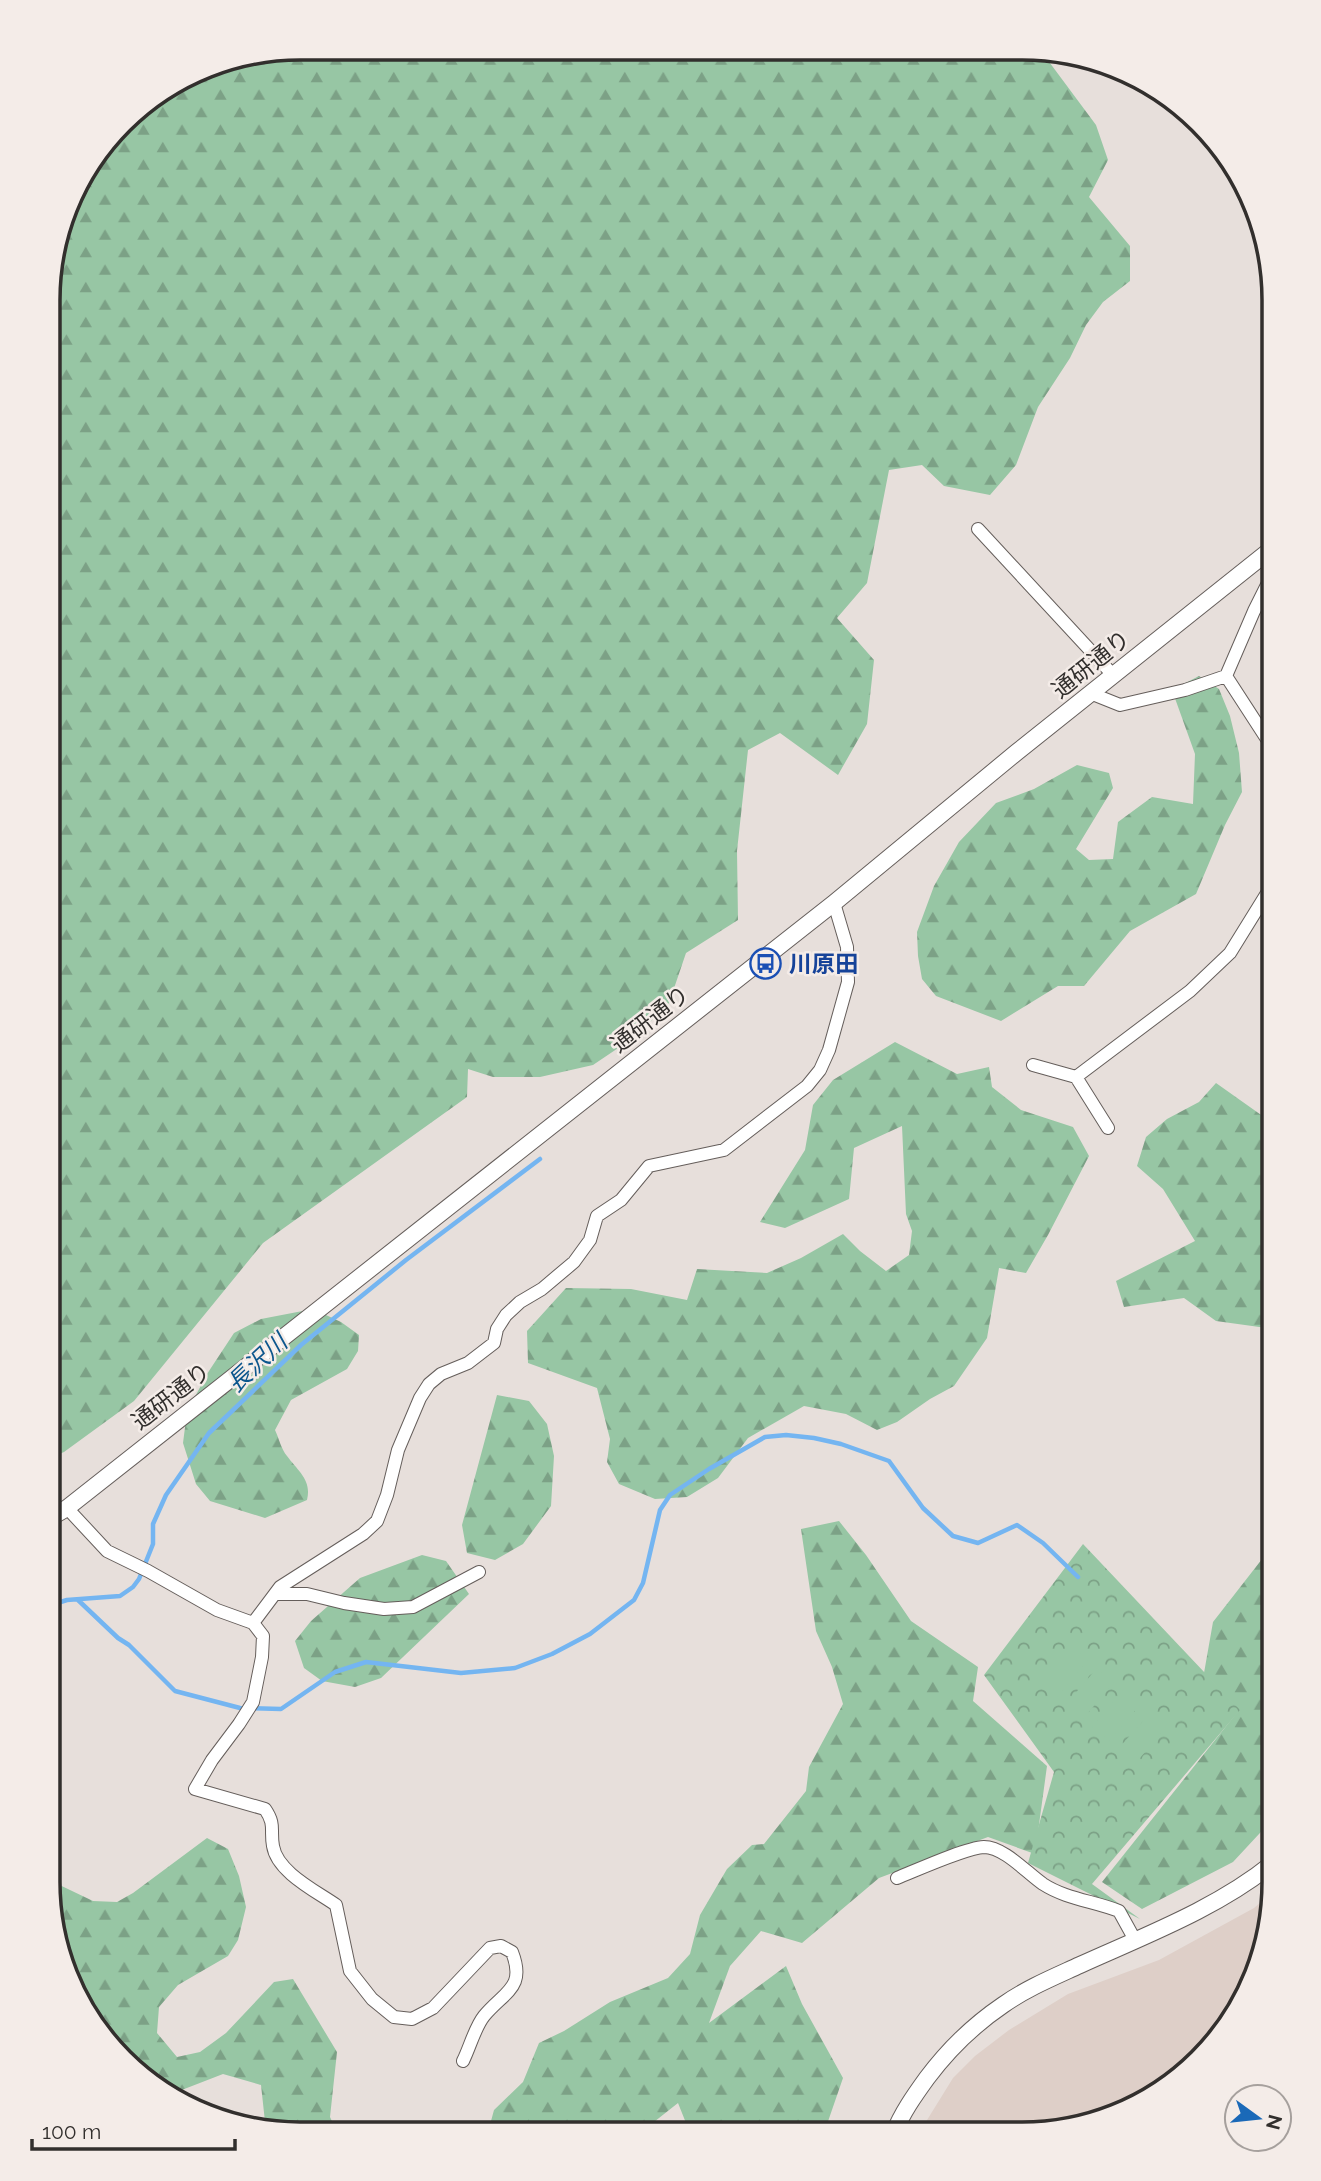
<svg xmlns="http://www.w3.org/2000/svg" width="1321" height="2181" font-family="Raleway,'Noto Sans JP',sans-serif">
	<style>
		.built { fill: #decfc8 }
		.forest { fill: url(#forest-firs) }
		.park { fill: url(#park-crowns) }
		.garden { fill: #97c6a4 }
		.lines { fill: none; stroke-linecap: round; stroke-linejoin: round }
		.stream { stroke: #74b5f1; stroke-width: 4.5 }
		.street-casing { stroke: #655e5b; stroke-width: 14 }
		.secondary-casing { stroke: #655e5b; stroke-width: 18 }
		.street { stroke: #fff; stroke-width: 12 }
		.secondary { stroke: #fff; stroke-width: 16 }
		.labels { text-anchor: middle; stroke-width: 5; stroke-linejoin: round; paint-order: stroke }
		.street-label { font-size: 23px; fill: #322f2d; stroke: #f4ece8 }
		.transit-label { font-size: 23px; font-weight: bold; fill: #164399; stroke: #f4ece8; text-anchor: start }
		.water-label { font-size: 24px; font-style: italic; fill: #0c568d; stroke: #f4ece8 }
		.rim { fill: none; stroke: #322f2d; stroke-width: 3.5 }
	</style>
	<defs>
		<pattern id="forest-firs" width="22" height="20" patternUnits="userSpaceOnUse" patternTransform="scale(1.75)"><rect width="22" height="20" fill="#97c6a4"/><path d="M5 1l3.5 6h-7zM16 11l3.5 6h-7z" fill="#7ca186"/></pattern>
		<pattern id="park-crowns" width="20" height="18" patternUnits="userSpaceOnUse" patternTransform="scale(1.75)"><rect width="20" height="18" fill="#97c6a4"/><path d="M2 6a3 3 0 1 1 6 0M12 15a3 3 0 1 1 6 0" fill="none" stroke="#7ca186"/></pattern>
	</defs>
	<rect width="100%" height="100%" fill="#e7dfdb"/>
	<path class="built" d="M1273,1892L1255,1977L1222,2035L1117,2115L1022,2134L919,2133L953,2078L975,2056L1009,2030L1068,1994L1159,1960L1254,1908Z"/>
	<path class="forest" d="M300,47L1054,49L1044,55L1096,125L1108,160L1089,197L1130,246V281L1103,302L1086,325L1070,358L1038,407L1016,465L990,495L944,486L922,465L889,470L867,583L837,618L874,660L867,724L838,775L780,733L748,750L737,851L738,920L686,953L669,1003L636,1036L593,1065L540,1077H493L468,1069L467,1097L263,1243L134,1401L64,1452L48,1459L49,267L73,188L133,110L204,66Z
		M1199,676L1219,689L1230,716L1239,753L1242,792L1225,825L1196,894L1130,931L1084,986H1058L1001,1021L936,996L922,979L918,956L917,932L934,886L959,842L996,803L1034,789L1077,765L1109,773L1113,788L1076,849L1089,860L1113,859L1118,822L1152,797L1193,804L1195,754L1172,690Z
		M895,1042L957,1074L989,1067L992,1087L1021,1110L1073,1127L1089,1156L1048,1235L1026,1273L999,1268L987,1338L954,1386L930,1399L897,1422L877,1430L846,1414L804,1406L748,1438L718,1478L687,1497L655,1499L619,1484L607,1462L610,1439L597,1388L528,1363L527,1331L566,1288L631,1289L687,1300L697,1269L767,1273L801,1258L843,1234L860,1251L886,1271L909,1255L912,1231L906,1214L902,1126L854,1148L849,1199L785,1228L760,1222L805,1150L813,1105L833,1080Z
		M1216,1083L1264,1117L1273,1121V1329L1216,1321L1184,1298L1124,1307L1116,1281L1195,1241L1163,1189L1137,1166L1146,1137L1167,1119L1199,1102Z
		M313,1309L341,1322L359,1335L358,1351L347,1369L291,1400L275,1430C279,1438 281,1449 287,1456C298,1471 312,1480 307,1500L265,1518L210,1501L196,1484L183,1443L187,1412L207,1374L234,1333L261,1319Z
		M497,1395L529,1401L547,1424L554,1456L551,1506L523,1544L495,1560L467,1553L462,1525Z
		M839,1521L866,1555L911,1621L978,1667L973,1701L1047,1766L1035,1854L988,1837L879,1878L802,1943L761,1931L730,1966L709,2023L786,1966L802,2004L843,2078L824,2133H690L678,2103L640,2133L488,2132L494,2110L523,2082L539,2043L564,2031L610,2002L668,1978L690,1954L700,1915L727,1869L752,1845L764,1844L806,1791L809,1767L843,1704L832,1667L816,1631L801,1529Z
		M1273,1545V1819L1233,1862L1142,1909L1102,1882L1239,1710L1204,1673L1213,1622Z
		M422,1555L446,1561L469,1594L381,1678L355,1687L322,1681L304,1668L295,1641L311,1621L360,1578Z
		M207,1838L228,1849L239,1876L246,1907L238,1940L228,1956L178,1985L159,2007L157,2033L177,2057L200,2052L226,2033L274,1982L293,1979L337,2052L330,2117L337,2132L266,2131L261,2085L223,2074L174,2093L146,2082L66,1977L47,1879L93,1901L117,1902L133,1893Z"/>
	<path class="park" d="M1083,1544L1240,1710L1092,1884L1140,1919L1028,1863L1054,1772L984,1675Z"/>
	<path class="garden" d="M1072,1646L1088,1660L1057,1697L1040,1682Z
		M1097,1668L1114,1682L1083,1719L1066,1704Z
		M1123,1690L1140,1705L1109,1741L1092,1727Z
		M1150,1713L1166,1727L1135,1764L1118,1749Z"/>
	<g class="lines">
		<path class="stream" d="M78,1600L118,1638L129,1645L175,1691L240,1708L281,1709L335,1672L366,1662L461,1673L515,1668L552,1654L590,1634L634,1600L643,1583L660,1510L670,1495L709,1469L765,1437L786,1435L814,1438L841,1444L889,1461L923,1508L953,1536L978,1543L1017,1525L1043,1543L1078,1577
			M48,1606L67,1600L120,1596L133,1587L139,1579L153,1544V1524L166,1495L209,1433L301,1345L406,1260L540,1159"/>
		<defs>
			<path id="street" d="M978,529L1113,675
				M1226,676L1274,750
				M1090,693L1120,705L1185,690L1226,676L1254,611L1272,575L1269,551
				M1033,1065L1076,1077L1108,1128
				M1076,1077L1190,991L1230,953L1274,882
				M67,1508L107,1551L148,1571L217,1610L253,1623
				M275,1594H307L344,1603L384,1609L413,1607L479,1572
				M897,1878C917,1870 965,1848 984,1847C1004,1847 1027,1873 1043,1884C1066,1899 1094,1901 1119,1911L1135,1940
				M463,2061C470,2047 475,2027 484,2016C505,1991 526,1988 512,1952L501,1946L490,1948L433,2008L412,2019L394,2017L372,1999L350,1971L336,1905C316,1891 277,1872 273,1846C270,1830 276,1825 265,1809L195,1789L212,1760L239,1724L253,1702L262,1657L263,1636L253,1623L280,1587L363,1534L377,1521L387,1495L398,1450L420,1398L429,1384L441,1374L468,1363L494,1343L497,1329L506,1315L520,1302L542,1289L574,1262L590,1240L597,1216L621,1200L649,1166L724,1150L807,1086L820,1070L829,1050L848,982L847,947L834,903"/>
			<path id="secondary" d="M48,1519L67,1508L834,903L1017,752L1274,547
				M894,2133C902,2113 914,2096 927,2078C948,2050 975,2024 1003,2005C1027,1988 1054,1977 1080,1965C1144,1936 1218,1908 1273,1863"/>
		</defs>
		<use href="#street" class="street-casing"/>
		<use href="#secondary" class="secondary-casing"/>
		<use href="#street" class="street"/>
		<use href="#secondary" class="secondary"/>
	</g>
	<defs>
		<symbol id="bus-ring" viewBox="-11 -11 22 22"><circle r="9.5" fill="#f4ece8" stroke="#1a4fb4" stroke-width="1.5"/><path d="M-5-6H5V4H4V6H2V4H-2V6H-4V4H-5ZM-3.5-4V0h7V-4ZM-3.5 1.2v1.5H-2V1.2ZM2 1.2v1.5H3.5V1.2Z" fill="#1a4fb4"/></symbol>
	</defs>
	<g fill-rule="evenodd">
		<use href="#bus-ring" x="748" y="946" width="35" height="35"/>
	</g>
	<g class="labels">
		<g class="street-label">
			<text transform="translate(1091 664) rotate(-39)" y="8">通研通り</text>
			<text transform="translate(650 1019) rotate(-38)" y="8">通研通り</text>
			<text transform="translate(171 1396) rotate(-38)" y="8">通研通り</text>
		</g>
		<g class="transit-label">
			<text x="789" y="972">川原田</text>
		</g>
		<g class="water-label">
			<text transform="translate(257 1363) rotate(-43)" y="8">長沢川</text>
		</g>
	</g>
	<path d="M0 0H1321V2181H0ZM300 60H1022A240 240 0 0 1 1262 300V1882A240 240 0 0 1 1022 2122H300A240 240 0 0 1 60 1882V300A240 240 0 0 1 300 60Z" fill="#f4ece8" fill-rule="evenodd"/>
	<path class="rim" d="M300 60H1022A240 240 0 0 1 1262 300V1882A240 240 0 0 1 1022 2122H300A240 240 0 0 1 60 1882V300A240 240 0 0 1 300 60Z"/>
	<g transform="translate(1258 2118) rotate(105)"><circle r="33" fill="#f4ece8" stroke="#a6a09d" stroke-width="2"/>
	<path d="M0-5L12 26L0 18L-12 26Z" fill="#1a69b8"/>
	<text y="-10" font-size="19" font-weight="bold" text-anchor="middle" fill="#322f2d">N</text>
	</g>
	<path d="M32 2139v10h203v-10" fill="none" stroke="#322f2d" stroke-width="3.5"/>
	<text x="42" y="2139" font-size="21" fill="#322f2d" stroke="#f4ece8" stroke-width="5" paint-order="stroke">100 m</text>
</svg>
